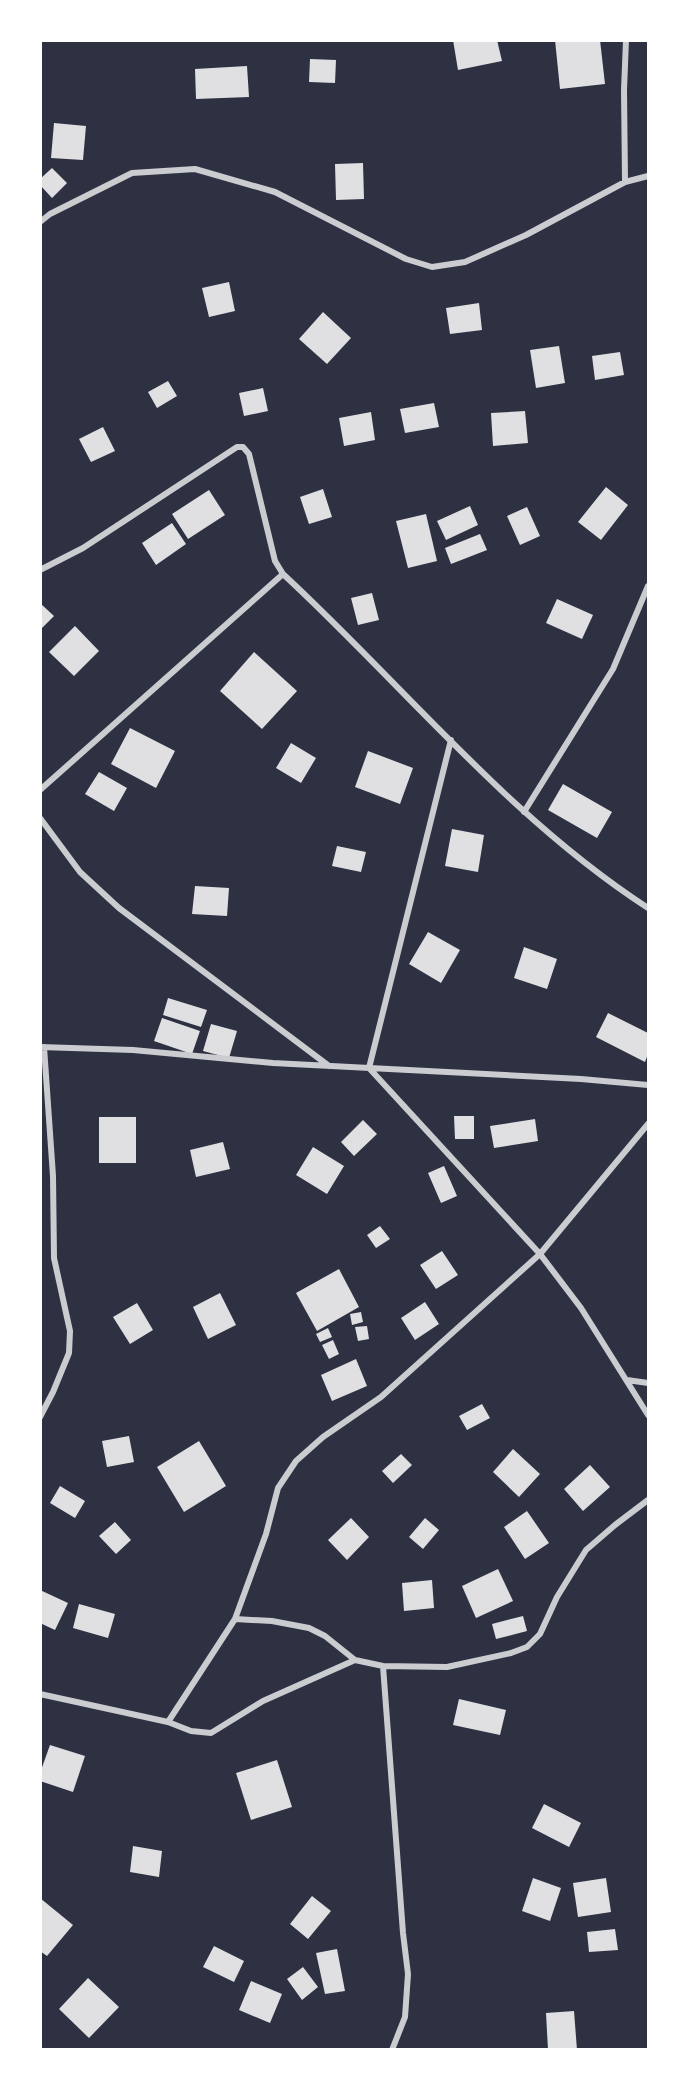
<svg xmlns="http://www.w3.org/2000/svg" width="689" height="2090" font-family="Helvetica,sans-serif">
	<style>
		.building { fill: #e0e0e3 }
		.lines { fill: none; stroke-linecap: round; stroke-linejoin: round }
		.minor { stroke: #caccd0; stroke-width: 6 }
	</style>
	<rect width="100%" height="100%" fill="#2d3142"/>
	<path class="building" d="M453,40H497L502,61L458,70Z
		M555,40H600L605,84L560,89Z
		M310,59L336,60L335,83L309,82Z
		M247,66L249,97L196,99L195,69Z
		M54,123L86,126L83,160L51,158Z
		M363,163L364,199L336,200L335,164Z
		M52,168L67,183L52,198L40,185V179Z
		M229,282L235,311L209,317L202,288Z
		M479,303L482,330L450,334L446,308Z
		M323,312L351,338L327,364L299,339Z
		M559,346L565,383L536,388L530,350Z
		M620,352L624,375L595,380L592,356Z
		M168,381L177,396L157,408L148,392Z
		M263,388L268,411L244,416L239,393Z
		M434,403L439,427L405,433L400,409Z
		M525,411L528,443L493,446L491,413Z
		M371,412L375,440L344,446L339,418Z
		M103,427L115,451L91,462L79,439Z
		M606,487L628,505L601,540L578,522Z
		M323,489L332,517L309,524L300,497Z
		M209,490L225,515L188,539L172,514Z
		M470,506L478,525L446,540L437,521Z
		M527,507L540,536L520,545L507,516Z
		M426,514L437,561L408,568L396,521Z
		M172,523L186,544L156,565L142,543Z
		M480,534L487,550L451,564L445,548Z
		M372,593L379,620L358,625L351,598Z
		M557,599L593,615L582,639L546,623Z
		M40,603L54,616L40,630Z
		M75,626L99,651L74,676L49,652Z
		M254,652L297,691L262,729L220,691Z
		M130,728L175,751L156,788L111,764Z
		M291,743L316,758L301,783L276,768Z
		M368,751L413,768L400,804L355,787Z
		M99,772L127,788L114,811L85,794Z
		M563,784L612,812L597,838L548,810Z
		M452,829L484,835L478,872L445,866Z
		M337,846L366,852L361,872L332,866Z
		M195,886L229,888L227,916L192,914Z
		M428,932L460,950L441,983L409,964Z
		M524,947L557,959L547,989L514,978Z
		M168,998L207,1010L201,1027L163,1015Z
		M608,1013L648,1033V1054L645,1062L596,1037Z
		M162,1018L200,1031L192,1054L154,1041Z
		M211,1024L237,1031L229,1058L203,1051Z
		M454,1116H474V1139H455Z
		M99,1117H136V1163H99Z
		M535,1119L538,1141L494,1148L490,1126Z
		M363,1120L377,1134L354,1156L341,1142Z
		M223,1142L230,1169L196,1177L190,1150Z
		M313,1147L344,1166L327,1194L296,1175Z
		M444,1166L457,1196L441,1203L428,1173Z
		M380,1226L390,1239L376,1248L367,1235Z
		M442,1251L458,1275L436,1289L420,1265Z
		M339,1269L359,1307L317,1331L296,1293Z
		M220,1293L236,1325L208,1339L193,1307Z
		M425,1302L439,1324L415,1340L401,1318Z
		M137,1303L153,1330L130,1344L113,1317Z
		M361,1312L363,1322L352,1325L350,1314Z
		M367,1326L369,1339L358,1341L355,1327Z
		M328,1328L332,1337L320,1342L316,1334Z
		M333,1340L339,1354L329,1359L322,1345Z
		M356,1359L367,1386L332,1401L321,1375Z
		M482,1404L490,1418L467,1430L459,1416Z
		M129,1436L134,1462L107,1467L102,1441Z
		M199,1441L226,1486L184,1512L157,1467Z
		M513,1449L540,1474L519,1497L493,1472Z
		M401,1454L412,1465L393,1483L382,1471Z
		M590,1465L610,1487L583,1511L564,1489Z
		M60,1486L85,1501L75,1518L50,1503Z
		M527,1511L549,1543L525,1559L504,1527Z
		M351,1518L369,1537L347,1560L328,1540Z
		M425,1518L439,1530L423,1549L409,1537Z
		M115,1522L131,1540L116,1554L99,1536Z
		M498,1569L513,1601L476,1618L462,1586Z
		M432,1580L434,1608L404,1611L402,1583Z
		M40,1590L68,1603L55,1630L40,1623Z
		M79,1604L115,1614L108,1638L73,1628Z
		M523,1616L527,1631L496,1639L492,1624Z
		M459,1699L506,1710L500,1735L453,1725Z
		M50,1745L85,1756L73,1792L40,1781V1773Z
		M277,1760L292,1807L251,1820L236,1773Z
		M544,1804L581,1823L569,1847L532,1828Z
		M133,1846L162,1851L159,1877L130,1872Z
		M533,1878L561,1888L550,1921L522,1911Z
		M606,1878L611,1912L578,1917L573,1883Z
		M312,1896L331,1911L308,1939L290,1924Z
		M40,1898L73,1925L47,1956L40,1951Z
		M615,1929L618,1950L589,1952L587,1932Z
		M214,1946L244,1961L234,1982L203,1967Z
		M337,1949L345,1991L325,1994L316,1953Z
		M303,1967L318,1987L302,2000L287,1979Z
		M88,1978L119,2007L89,2038L59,2009Z
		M251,1981L282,1994L270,2023L239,2010Z
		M574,2011L577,2050H548L546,2013Z"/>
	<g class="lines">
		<path class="minor" d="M625,182L624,90L626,40
			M40,222L50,214L132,173L195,169L275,192L406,259L432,267L465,262L526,235L625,182L648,176
			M40,570L83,548L237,447H243L249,454L275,561L283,574C404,686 509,818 648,908
			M451,740L369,1068L540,1254L581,1308L648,1415
			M40,790L283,574
			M524,812L613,669L648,586
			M40,818L80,872L119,908L329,1066
			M40,1047L133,1050L273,1063L581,1079L648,1085
			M627,1380L648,1383
			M40,1417L53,1392L69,1353L70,1331L54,1258L53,1176L44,1047
			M235,1619L272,1621L309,1628L325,1636L355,1660L383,1666L447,1667L511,1653L527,1647L540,1634L557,1597L586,1550L615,1525L648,1500
			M383,1666L403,1933L408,1974L405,2017L392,2050
			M40,1694L168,1722L191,1731L211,1733L263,1701L355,1660
			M168,1722L235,1619L266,1534L278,1488L296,1461L323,1437L381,1397L540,1254L648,1124"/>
	</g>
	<rect width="689" height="2090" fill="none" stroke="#ffffff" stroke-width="84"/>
</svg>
